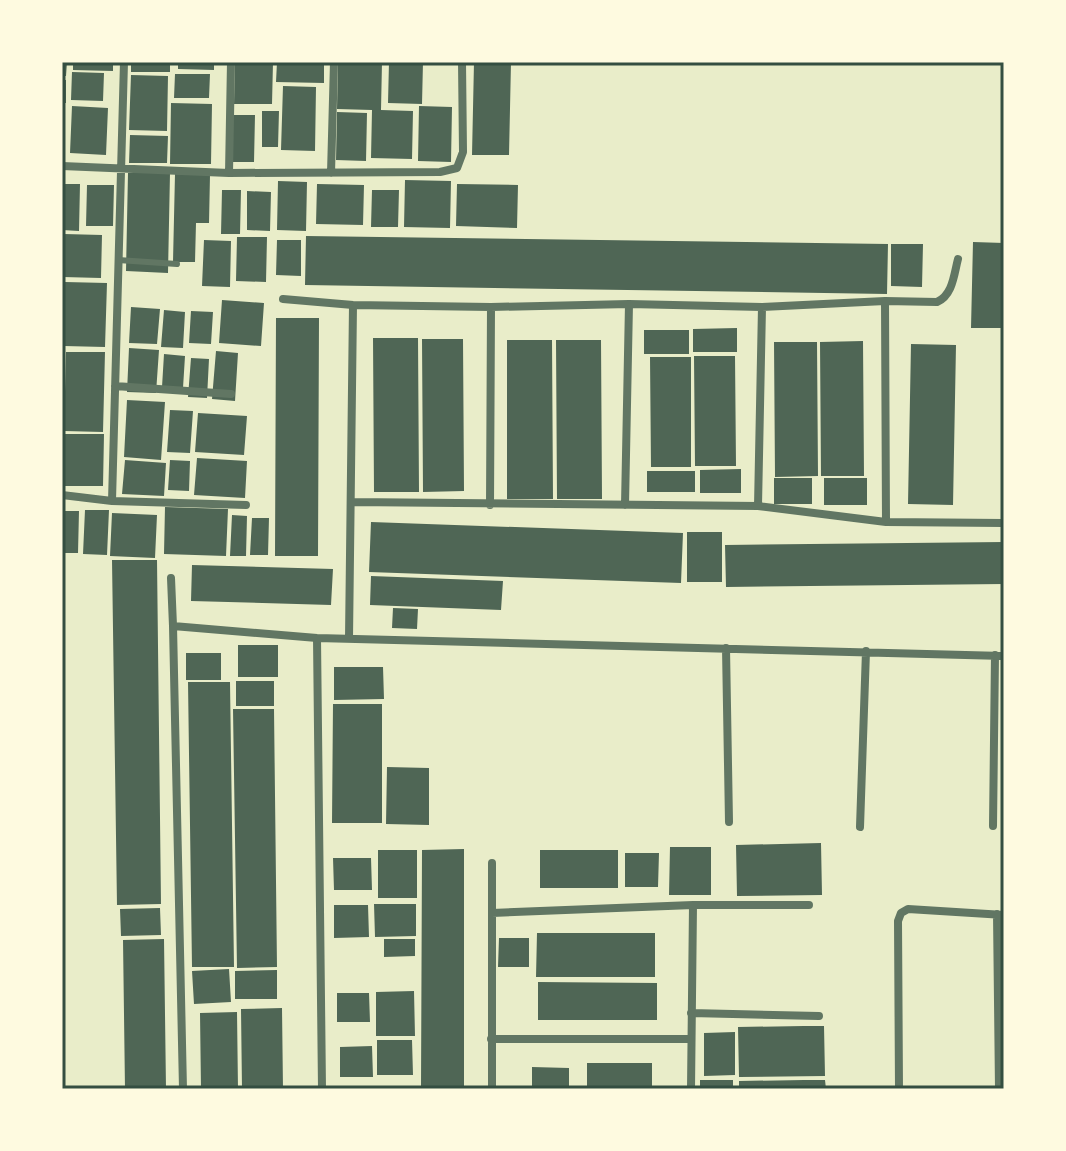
<svg xmlns="http://www.w3.org/2000/svg" width="1066" height="1151" font-family="'Nunito Sans',sans-serif">
	<style>
		.building { fill: #4f6655 }
		.lines { fill: none; stroke-linecap: round; stroke-linejoin: round }
		.service { stroke: #617663; stroke-width: 6 }
		.minor { stroke: #617663; stroke-width: 8 }
		.neatline { fill: none; stroke: #344e41; stroke-width: 3 }
	</style>
	<rect width="100%" height="100%" fill="#e9edc9"/>
	<path class="building" d="M62,62H67L66,76H62Z
		M73,62H113V71L73,70Z
		M131,62H170V72H131Z
		M178,62H214V70L178,69Z
		M235,62H273L272,104H234Z
		M277,62H324V83L276,82Z
		M338,62H382L381,110L413,111L412,159L371,158L372,110L337,109Z
		M389,62H423L422,104L388,103Z
		M474,62H511L509,155H472Z
		M72,72L104,73L103,101L71,100Z
		M175,74H210L209,98H174Z
		M131,75L168,76L167,131L129,130Z
		M62,80H66V103H62Z
		M283,86L316,87L315,151L281,150Z
		M171,103L212,104L211,164H170Z
		M72,106L108,108L106,155L70,153Z
		M419,106L452,107L451,162L418,161Z
		M262,111H279L278,147H262Z
		M337,112L367,113L366,161L336,160Z
		M232,115H255L254,162H231Z
		M130,135L168,136L167,163H129Z
		M128,173H170L168,273L126,271Z
		M175,174L210,175L209,223H196L195,262H173Z
		M405,180L451,181L450,228L404,227Z
		M278,181L307,182L306,231L277,230Z
		M62,184H80L79,231L62,230Z
		M317,184L364,185L363,225L316,224Z
		M457,184L518,185L517,228L456,226Z
		M87,185H114L113,226H86Z
		M222,190H241L240,234H221Z
		M372,190H399L398,227H371Z
		M247,191L271,192L270,231L247,230Z
		M64,234L102,235L101,278L63,277Z
		M306,236L888,244L887,294L305,285Z
		M237,237H267L266,282L236,281Z
		M204,240L231,241L230,287L202,286Z
		M277,240H301V276L276,275Z
		M973,242L1004,243V328H971Z
		M891,244H923L922,287L891,286Z
		M65,282L107,283L105,347L64,346Z
		M222,300L264,303L261,346L219,343Z
		M131,307L160,309L157,344L129,343Z
		M164,310L185,312L183,348L161,347Z
		M191,311L213,312L211,344L189,343Z
		M276,318H319L318,556H275Z
		M737,328V352H693V329Z
		M644,330H689V354H644Z
		M373,338H418L419,492H374Z
		M422,339H463L464,491L423,492Z
		M507,340H552L553,499H507Z
		M556,340H601L602,499H557Z
		M863,341L864,476H821L820,342Z
		M774,342H817L818,476L775,477Z
		M911,344L956,345L953,505L908,504Z
		M129,348L159,350L156,393L127,392Z
		M216,351L238,353L235,401L212,399Z
		M66,352H105L103,432L64,431Z
		M164,354L185,356L183,388L162,387Z
		M694,356H735L736,466H695Z
		M650,357H691V467H651Z
		M191,358L209,359L207,398L188,397Z
		M127,400L165,402L161,460L124,457Z
		M170,410L193,411L190,453L167,452Z
		M198,413L247,416L244,455L195,452Z
		M62,434H104L103,486H62Z
		M197,458L247,461L245,498L194,495Z
		M125,460L166,463L164,496L122,494Z
		M170,460L190,461L189,491L168,490Z
		M741,469V493H700V470Z
		M647,471H695V492H647Z
		M774,478H812V504H774Z
		M824,478H867V505H824Z
		M165,507L228,509L226,556L164,554Z
		M85,510H109L107,555L83,554Z
		M62,511H79L78,553H62Z
		M112,513L157,515L155,558L110,556Z
		M232,515L247,516L246,556H230Z
		M252,518H269L268,555H250Z
		M371,522L683,533L681,583L369,572Z
		M687,532H722V582H687Z
		M1004,542V584L726,587L725,545Z
		M112,560H157L161,904L117,905Z
		M192,565L333,569L331,605L191,601Z
		M371,576L503,581L501,610L370,605Z
		M393,608L418,609L417,629L392,628Z
		M238,645H278V677H238Z
		M186,653H221V680H186Z
		M334,667H383L384,699L334,700Z
		M236,681H274V706H236Z
		M188,682H230L234,967H192Z
		M333,704H382V823H332Z
		M233,709H274L277,967L237,968Z
		M387,767L429,768V825L386,824Z
		M821,843L822,895L737,896L736,845Z
		M670,847H711V895H669Z
		M464,849V1089H421L422,850Z
		M378,850H417V898H378Z
		M540,850H618V888H540Z
		M625,853H659L658,887H625Z
		M333,858H371L372,890H334Z
		M374,904H416V936L375,937Z
		M334,905H368L369,937L334,938Z
		M160,908L161,935L121,936L120,909Z
		M537,933H655V977H536Z
		M499,938H529V967H498Z
		M164,939L166,1089H125L123,940Z
		M384,939H415V956L384,957Z
		M229,969L231,1002L194,1004L192,971Z
		M277,970V999H235V971Z
		M538,982L657,983V1020H538Z
		M414,991L415,1036H376V992Z
		M337,993H369L370,1022H337Z
		M282,1008L283,1089H242L241,1009Z
		M237,1012L238,1089H201L200,1013Z
		M804,1026H824L825,1076L739,1077L738,1027Z
		M735,1032V1075L704,1076V1033Z
		M377,1040H412L413,1075H377Z
		M372,1046L373,1077H340V1047Z
		M587,1063H652V1089H587Z
		M532,1067L569,1068V1089H532Z
		M700,1080H733V1089H700Z
		M804,1080H825L826,1089H739V1081Z"/>
	<g class="lines">
		<path class="service" d="M118,260L177,264"/>
		<path class="minor" d="M62,166L229,173L440,172L457,168L463,152L462,62
			M229,173L231,62
			M331,173L334,62
			M283,299L353,305L491,307L629,304L762,307L885,301L937,302C953,295 954,274 958,259
			M885,301L886,522
			M115,386L231,394
			M62,495L112,501L246,505
			M112,501L124,62
			M351,502L758,506L886,522L1003,523
			M490,505L491,307
			M625,505L629,304
			M758,506L762,307
			M171,578L173,626L183,1089
			M173,626L317,638L1004,656
			M317,638L322,1089
			M349,639L353,305
			M726,648L729,822
			M993,826L995,655
			M860,827L866,651
			M492,913L693,905H809
			M997,914L999,1089
			M691,1013L819,1016
			M491,1039H690
			M492,1089V863
			M691,1089L693,905
			M899,1089L898,921L901,913L908,909L1004,915"/>
	</g>
	<rect width="1066" height="1151" fill="none" stroke="#fefae0" stroke-width="128"/>
	<rect x="64" y="64" width="938" height="1023" class="neatline"/>
</svg>
